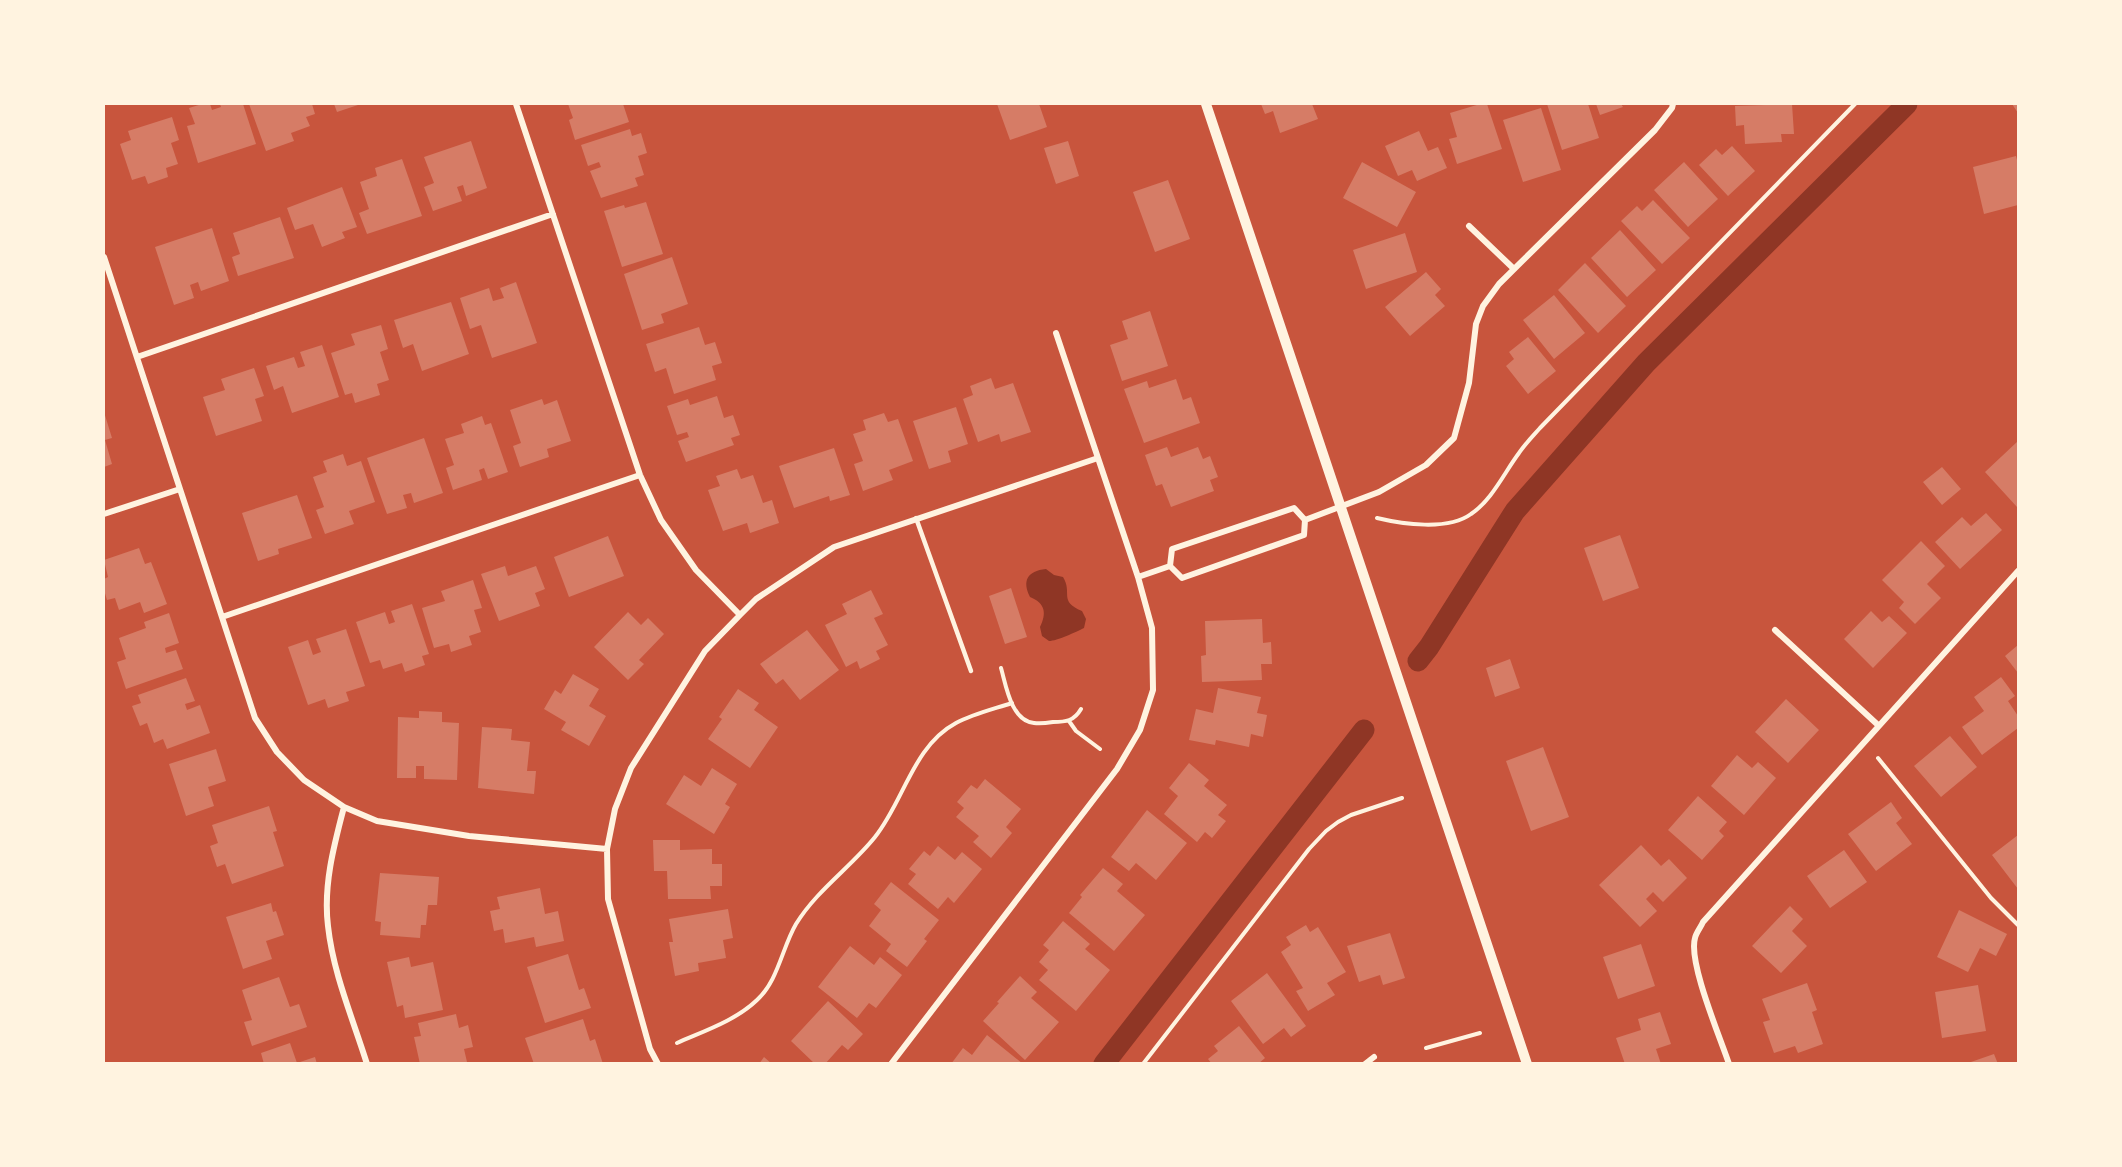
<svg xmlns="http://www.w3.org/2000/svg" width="2122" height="1167" font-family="'Exo 2',sans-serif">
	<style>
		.water { fill: #8f3625 }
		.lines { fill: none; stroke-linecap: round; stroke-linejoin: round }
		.canal { stroke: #8f3625; stroke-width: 21 }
		.building { fill: #d67c66 }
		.path { stroke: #fff3e0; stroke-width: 4 }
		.service { stroke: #fff3e0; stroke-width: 4.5 }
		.minor { stroke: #fff3e0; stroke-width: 6 }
		.tertiary { stroke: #fff3e0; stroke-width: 10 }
	</style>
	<rect width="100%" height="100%" fill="#c8553d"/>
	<path class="water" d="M1046,569L1054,575L1063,577C1073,593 1058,601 1082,611L1086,619L1084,628C1076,632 1057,641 1049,641L1042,636L1040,627C1047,613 1045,603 1030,597C1022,581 1027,571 1046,569Z"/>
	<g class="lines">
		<path class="canal" d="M1418,661L1429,647L1515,511L1646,363L1907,104
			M1104,1064L1364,730"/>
	</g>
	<path class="building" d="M202,104H210L212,110L221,107L220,104H243L256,144L198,163L187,126L195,124L189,108Z
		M249,104H312L315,114L306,117L310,126L291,133L294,141L266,151Z
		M334,104H361L337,112Z
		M568,104H623L629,122L575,140L569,120L573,118Z
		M997,104H1039L1047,127L1010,140Z
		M1261,104H1312L1318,119L1280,133L1273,111L1265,114Z
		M1480,104H1487L1502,149L1457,164L1449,139L1457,137L1450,113Z
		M1547,104H1588L1599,138L1562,150Z
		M1596,104H1621L1623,107L1600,115Z
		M1792,104L1794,134H1781L1782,142L1745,144L1744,125L1736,126L1735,106Z
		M2012,104H2018V113Z
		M1541,108L1561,170L1523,182L1503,120Z
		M172,117L179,140L171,143L178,164L166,168L168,177L148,184L145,176L132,180L120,144L131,140L128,131Z
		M630,129L632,136L641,133L647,153L638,156L644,175L635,178L638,186L601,198L590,171L601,167L599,162L588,166L581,145Z
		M1419,131L1428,151L1438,147L1447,168L1417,181L1412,170L1398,176L1385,146Z
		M471,141L487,188L466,196L463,185L457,187L462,201L433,211L424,187L434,183L424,157Z
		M1068,141L1079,176L1056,184L1044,148Z
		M1732,146L1755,171L1728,196L1699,165L1716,149L1722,155Z
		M2016,156L2018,164V205L1984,214L1973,167Z
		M402,159L422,216L367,234L359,213L369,209L360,182L377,176L375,168Z
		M1362,162L1416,192L1397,227L1343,198Z
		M1684,162L1718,199L1688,227L1654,190Z
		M1168,180L1190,239L1155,252L1133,192Z
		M342,187L357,227L342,232L345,238L322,247L313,224L295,230L287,208Z
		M1653,200L1690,238L1662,264L1621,221L1637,206L1642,211Z
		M646,202L663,254L622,267L604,211L624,205L625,208Z
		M280,217L294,258L238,276L232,257L240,254L233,233Z
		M212,228L229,281L201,291L198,282L190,285L194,298L174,305L155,247Z
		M1620,230L1656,270L1627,297L1591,258Z
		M1405,233L1417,272L1366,289L1353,250Z
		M672,257L688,304L661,314L664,323L642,330L624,274Z
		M1585,263L1626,306L1598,333L1558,290Z
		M1426,272L1441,289L1435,295L1445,306L1410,336L1385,307Z
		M516,282L537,343L492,358L481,325L470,329L460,298L489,288L493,301L504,298L500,288Z
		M1554,295L1585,333L1554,359L1523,320Z
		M451,302L469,354L422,371L413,344L403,348L394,320Z
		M1150,311L1168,366L1122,381L1110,345L1128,339L1122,321Z
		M381,325L388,349L380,352L389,380L377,384L380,395L355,403L352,393L345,395L331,353L355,345L351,334Z
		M699,327L705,345L715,342L722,363L712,366L716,380L674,394L666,368L655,372L646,344Z
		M1528,337L1556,371L1528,394L1506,366L1514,359L1509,352Z
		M322,345L339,397L292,413L283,386L274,390L266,366L294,357L298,368L305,366L300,352Z
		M254,368L264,396L255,399L262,421L216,436L203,397L225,390L221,379Z
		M991,378L995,389L1013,383L1031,432L1001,442L999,434L978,442L963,399L973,395L970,386Z
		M1176,379L1183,400L1191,397L1200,423L1144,443L1124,389L1147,381L1149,388Z
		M717,396L724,418L733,415L740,435L731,438L734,445L686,462L678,441L689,437L687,432L677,435L667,406L688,399L690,405Z
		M542,399L544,405L557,400L571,441L547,449L549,457L520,467L513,446L521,443L510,410Z
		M956,407L968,444L948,451L951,462L929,469L913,421Z
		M104,412L112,438L105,440L112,464L104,467Z
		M884,413L888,422L898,419L913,461L889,470L893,480L863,491L854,464L863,461L853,434L866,430L863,420Z
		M482,416L485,425L491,423L508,472L488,479L484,468L479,470L482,480L453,490L446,468L454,465L445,439L464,433L461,424Z
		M424,438L443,493L414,503L411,493L403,495L407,508L387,514L367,458Z
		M2018,441V505L2017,507L1985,472Z
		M1167,447L1171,457L1198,447L1203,459L1210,456L1218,477L1210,480L1214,491L1171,507L1162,484L1156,486L1145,455Z
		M834,448L850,495L830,501L829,496L794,508L779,466Z
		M343,454L347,466L361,461L375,502L349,511L354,524L325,534L316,510L324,507L313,477L327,472L323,461Z
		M1942,467L1961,489L1942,505L1923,482Z
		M737,469L741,479L753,475L763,503L772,500L779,523L750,533L747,523L723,531L708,490L720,486L716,476Z
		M297,495L312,538L278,549L279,554L258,561L242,513Z
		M1986,513L2002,530L1960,569L1935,542L1962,517L1971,526Z
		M1620,535L1639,588L1603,601L1584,548Z
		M608,536L624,576L569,597L554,557Z
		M1921,541L1945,566L1927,584L1941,598L1915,624L1899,608L1904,602L1882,580Z
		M139,548L145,564L151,562L167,604L144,613L140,602L119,610L115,598L107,600L104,590V579L108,577L104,560Z
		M505,566L508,576L536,566L545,589L535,593L540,606L499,621L481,574Z
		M473,580L482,608L474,610L481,632L469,636L472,645L451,652L449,644L434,648L422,608L445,601L441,591Z
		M1011,588L1027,637L1005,644L989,596Z
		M871,590L883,614L874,618L888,645L876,651L880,659L860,669L857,661L846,667L825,625L847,614L842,604Z
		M412,604L429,654L422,656L425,665L405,672L402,663L383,669L380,660L370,663L356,622L385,612L389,624L395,622L391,611Z
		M1871,611L1882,622L1889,616L1907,633L1873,668L1844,639Z
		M628,612L641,625L648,618L664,634L639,660L644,664L628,680L594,647Z
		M169,613L179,643L165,648L166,653L176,650L183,669L126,689L117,662L126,659L119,638L146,628L144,622Z
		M1262,619L1263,643L1271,642L1272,664H1261L1262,680L1202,682L1201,656L1206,655L1205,621Z
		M346,629L365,686L346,692L349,701L328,708L325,699L308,705L288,647L308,640L313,655L321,652L316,639Z
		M807,630L839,670L800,700L783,679L776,684L760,664Z
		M2018,645V673L2005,656Z
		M1510,659L1520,688L1495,697L1486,668Z
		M573,674L599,689L589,706L606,716L589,746L561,730L566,722L544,709L555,690L561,694Z
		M2001,677L2015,696L2008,701L2018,716V728L1982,755L1962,727L1984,711L1974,697Z
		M186,678L195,701L185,704L187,710L200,705L210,733L167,749L163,739L154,743L147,723L140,726L132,706L141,703L138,695Z
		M1218,688L1261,697L1257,713L1267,715L1263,737L1251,734L1249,747L1216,740L1215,745L1189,740L1196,709L1213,713Z
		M738,689L759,703L754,710L778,727L750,768L708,739L722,719L719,717Z
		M1786,699L1819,730L1788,763L1755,732Z
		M419,711L442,712V722L459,723L457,780L424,779V766H416V778H397L398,717L419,718Z
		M482,727L512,729L511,740L530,742L527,771H536L534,794L478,788Z
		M1950,736L1977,767L1941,797L1914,766Z
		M1543,747L1569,817L1531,831L1506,761Z
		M216,749L226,781L208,787L214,806L186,816L169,764Z
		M1737,755L1752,768L1758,762L1776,778L1744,815L1711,786Z
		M1189,763L1209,780L1204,786L1227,805L1218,815L1226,821L1212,838L1205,832L1197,842L1164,814L1178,796L1169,788Z
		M712,768L737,784L725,804L730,807L714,834L666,804L684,775L701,786Z
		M985,779L1021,809L1006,827L1012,833L991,858L973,842L979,836L956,817L964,808L957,802L971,785L977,789Z
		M1698,796L1727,822L1719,831L1724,836L1702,860L1668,830Z
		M1891,802L1902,818L1896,823L1912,844L1876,871L1848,834Z
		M269,806L277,831L273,832L284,866L232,884L225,864L217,867L210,846L218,843L212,825Z
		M1147,810L1187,843L1156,880L1136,863L1129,871L1111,857Z
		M2018,835V889L1992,855Z
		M653,840H680V850L712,849V864H722V886H710L711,899H668L667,871H654Z
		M1641,845L1661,866L1669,859L1687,878L1663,902L1653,892L1646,899L1657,911L1640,927L1599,885Z
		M938,846L955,860L962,852L982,869L954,903L948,897L938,909L908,884L916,874L909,869L924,851L930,856Z
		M1844,850L1867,882L1830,908L1807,876Z
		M1103,868L1123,884L1117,891L1145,915L1114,951L1069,913L1082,897L1080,895Z
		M380,873L439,877L437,905H428L426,925H421L420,938L380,935L381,922L375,921Z
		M891,882L939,920L924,939L927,941L907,967L886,951L891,944L869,926L881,910L874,904Z
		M540,888L545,914L558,911L564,941L536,947L534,937L505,943L503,929L494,931L490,911L500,909L497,897Z
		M271,903L273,912L276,911L284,935L266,941L272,959L243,969L226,917Z
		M1790,906L1803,919L1792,931L1807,946L1781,973L1752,946Z
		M728,909L733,938L723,940L726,958L698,963L699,971L675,976L669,942H673L669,919Z
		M1959,910L2007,934L1996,956L1980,948L1968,972L1937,957Z
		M1063,921L1090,944L1085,949L1110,970L1076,1011L1039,980L1048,970L1039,962L1049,950L1043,945Z
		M1306,925L1310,932L1318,927L1346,972L1327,983L1335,995L1308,1011L1296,991L1303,988L1281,952L1291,945L1286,937Z
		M1390,933L1405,978L1383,985L1380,975L1359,982L1347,946Z
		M1641,944L1655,986L1618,999L1603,957Z
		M850,946L874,965L880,957L902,975L876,1008L869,1003L857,1018L818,987Z
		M568,954L579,990L584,988L591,1008L545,1023L527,967Z
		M409,957L411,967L433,962L443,1010L405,1018L403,1005L397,1007L387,962Z
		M1267,973L1306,1026L1291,1037L1284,1028L1263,1044L1231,1001Z
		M1020,976L1037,992L1031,998L1059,1022L1025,1060L983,1021L999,1003L997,1002Z
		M279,977L290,1007L299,1004L307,1027L252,1046L244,1022L252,1020L242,990Z
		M1807,983L1817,1010L1812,1012L1823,1044L1798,1053L1795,1046L1774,1053L1763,1022L1770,1020L1762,999Z
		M1978,985L1986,1031L1942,1038L1935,992Z
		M828,1001L863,1034L848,1050L842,1045L825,1064H815L791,1041Z
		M1660,1012L1671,1044L1656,1049L1661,1064H1625L1616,1038L1641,1030L1638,1019Z
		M456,1014L459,1028L468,1025L473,1047L464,1049L467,1062L420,1064L414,1037L421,1036L418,1023Z
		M583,1019L590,1041L595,1039L603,1064H534L525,1038Z
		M1239,1026L1265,1058L1258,1064H1212L1208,1059L1218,1051L1214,1046Z
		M987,1035L1023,1064H951L963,1048L972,1055Z
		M290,1043L297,1063L315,1057L317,1064H264L261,1053Z
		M1994,1054L1998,1064H1968V1063Z
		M764,1057L772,1064H759Z"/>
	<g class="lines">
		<path class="path" d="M1377,518C1402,524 1448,531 1471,514C1492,500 1504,473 1519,453C1525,444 1533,436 1540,428L1855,104
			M1001,668C1006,685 1011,721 1034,723C1040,724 1047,723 1053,722C1066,722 1074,721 1081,709
			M1069,721L1076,731L1100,749
			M1878,758L1991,898L2018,925
			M677,1043C704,1031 735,1021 757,1000C778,981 782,948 796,924C817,890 851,867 875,837C904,801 913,746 956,723C973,714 994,709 1012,703
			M1426,1048L1480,1033
			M1143,1064L1309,849L1326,831L1338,822L1351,815L1402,798"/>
		<path class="service" d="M916,518L971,671"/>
		<path class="minor" d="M516,104L640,475L661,520L696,570L740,615L705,651L631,768L615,809L607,849L608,899L650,1049L658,1064
			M1469,226L1514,269
			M104,257L255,718L277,752L304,780L344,807C334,845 323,886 328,926C333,973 353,1019 367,1064
			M137,357L553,214
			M1294,508L1305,520L1304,535L1182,578L1170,566L1172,549Z
			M104,514L180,489
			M1305,520L1379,492L1426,465L1454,438L1469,383L1476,324L1483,306L1499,284L1655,130L1672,108L1673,104
			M1138,577L1170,566
			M740,615L756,599L834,547L1098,458
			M222,617L640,475
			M1775,630L1878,725
			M344,807L377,821L469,836L607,849
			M891,1064L1117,769L1140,730L1153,690L1152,628L1138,577L1056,333
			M1365,1064L1374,1057
			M1729,1064C1720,1037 1688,962 1695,938C1696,933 1701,927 1703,922L2018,571"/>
		<path class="tertiary" d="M1206,104L1527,1064"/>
	</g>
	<rect width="2122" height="1167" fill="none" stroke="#fff3e0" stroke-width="210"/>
</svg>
